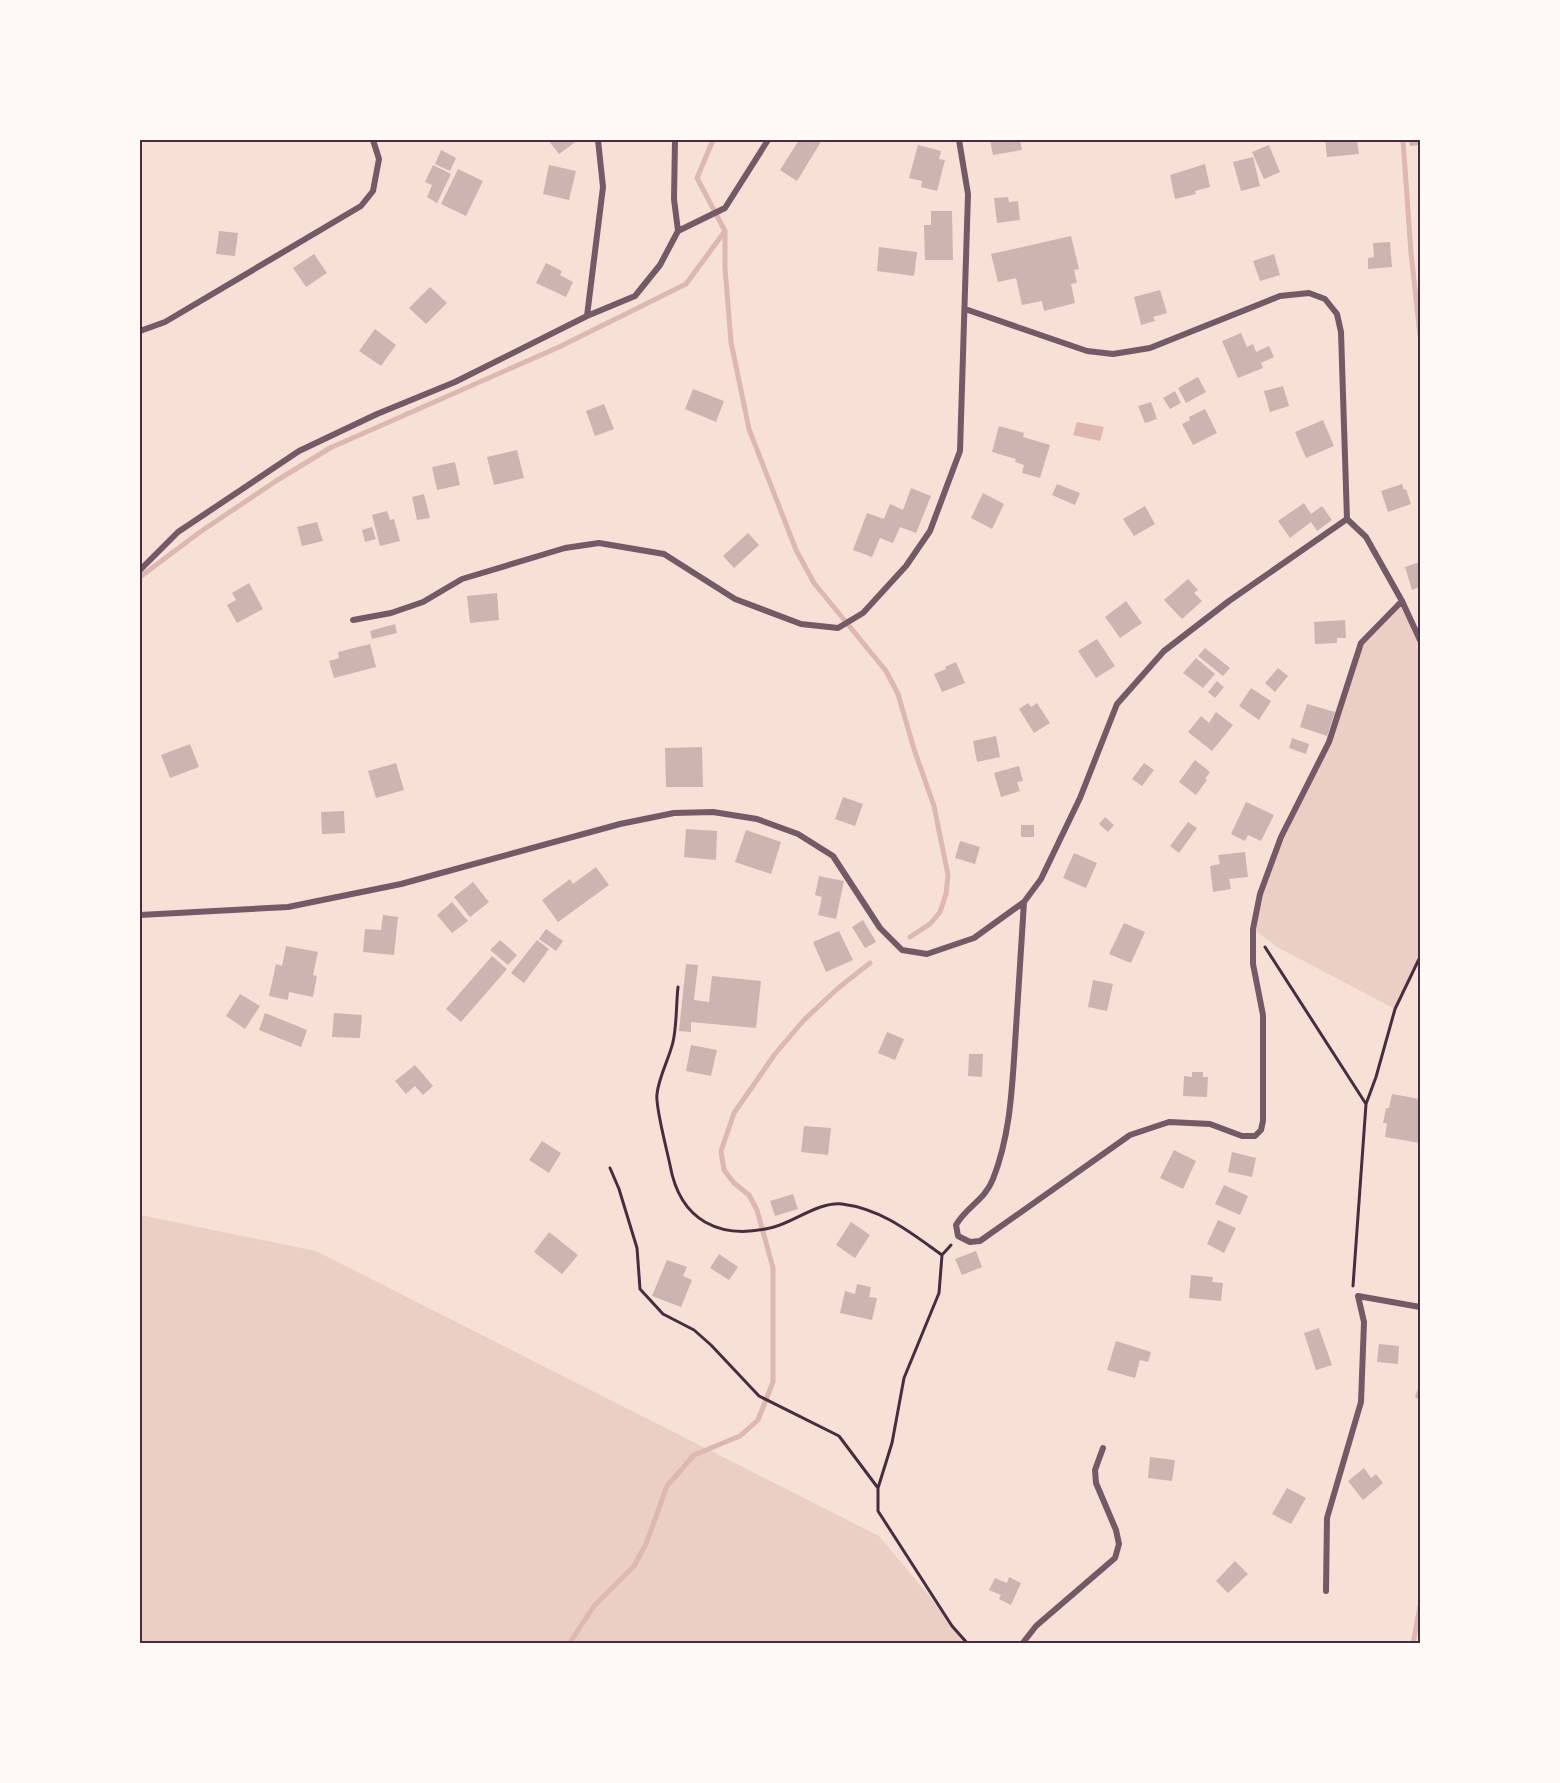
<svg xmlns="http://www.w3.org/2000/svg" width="1560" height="1783" font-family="'Sofia Sans Condensed',sans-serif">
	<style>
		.green { fill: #ebcfc5 }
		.water { fill: #dcb8b0 }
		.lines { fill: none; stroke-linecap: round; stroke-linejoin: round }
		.stream { stroke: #dcb8b0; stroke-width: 5 }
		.building { fill: #ccb4b1 }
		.path { stroke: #4a2c40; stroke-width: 3 }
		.minor { stroke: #755966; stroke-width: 6 }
		.neatline { fill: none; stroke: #4a2c40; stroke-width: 2 }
	</style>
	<rect width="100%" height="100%" fill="#f7e1d7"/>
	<path class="green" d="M1402,601L1420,640V952L1395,1009L1277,947L1253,929L1260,894L1281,837L1329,742L1361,643Z
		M140,1215L316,1251L879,1536L969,1643H140Z"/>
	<path class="water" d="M1077,422L1104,427L1100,441L1073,435Z"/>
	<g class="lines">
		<path class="stream" d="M1403,140L1411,253L1420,335
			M725,231V268L731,342L749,429L796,550L814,583L886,671L898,694L914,749L934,806L948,875L946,894L940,912L930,924L910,937
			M140,577L200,532L276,481L330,448L559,347L686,284L725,231L697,178L713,140
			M569,1644L594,1606L634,1566L646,1544L667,1486L694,1455L740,1436L758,1420L773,1382V1268L757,1210L749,1195L734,1183L724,1170L721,1151L734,1113L775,1054L804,1020L837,989L870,963
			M1413,1644L1420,1606"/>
	</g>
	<path class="building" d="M548,140H578L559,154Z
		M799,140H822L797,181L780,170Z
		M990,140H1020L1022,150L993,155Z
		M1325,140H1357L1359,154L1327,157Z
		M1409,140H1420V145L1410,146Z
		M918,145L941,151L939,159L945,160L937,191L921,187L922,181L909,178Z
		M1269,145L1280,172L1264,179L1252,152Z
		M441,150L456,158L450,171L435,164Z
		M1253,157L1260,186L1241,191L1233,162Z
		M1205,164L1210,187L1195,191L1196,194L1175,199L1170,175Z
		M433,165L451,174L437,203L427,197L432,185L425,182Z
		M549,165L576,171L569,200L543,194Z
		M458,169L483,181L466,216L441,204Z
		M1008,197L1009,202L1018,201L1020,220L997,223L994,198Z
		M931,211H952L953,260H925L924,225H931Z
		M219,231L238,233L235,256L216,254Z
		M1071,236L1079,269L1074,270L1077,283L1071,284L1075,303L1044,311L1042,301L1022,305L1016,278L998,282L991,254Z
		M1390,242L1392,267L1368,269V258L1374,257L1373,243Z
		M879,247L917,252L914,276L877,271Z
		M314,254L327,273L306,287L293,268Z
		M1274,254L1280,275L1260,281L1253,261Z
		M546,263L562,271L560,275L573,282L566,297L536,283Z
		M430,287L447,303L426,324L409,308Z
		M1160,290L1167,313L1153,317L1155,321L1141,325L1134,297Z
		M375,329L396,345L381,366L359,351Z
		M1241,333L1247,347L1253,344L1256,352L1269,346L1274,357L1261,363L1263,368L1238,378L1222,341Z
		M1198,377L1206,392L1186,403L1178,388Z
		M1283,386L1289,406L1270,412L1264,391Z
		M693,389L724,401L716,422L685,409Z
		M1175,391L1181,403L1170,409L1163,398Z
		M1151,402L1157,419L1145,423L1138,406Z
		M604,404L614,429L595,436L586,411Z
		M1205,409L1217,433L1193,445L1182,424L1190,420L1189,417Z
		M1323,420L1334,446L1306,458L1295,432Z
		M999,426L1024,433L1023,437L1050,445L1040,478L1022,473L1024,465L1015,462L1016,459L992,452Z
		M517,450L524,478L494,485L487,457Z
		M455,462L460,485L437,490L432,467Z
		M1057,484L1080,493L1075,505L1052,495Z
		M1402,484L1404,490L1406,489L1411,504L1388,512L1381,491Z
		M911,488L931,496L916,533L900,527L893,543L880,538L872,557L853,550L867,513L884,519L890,504L903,510Z
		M983,493L1004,504L992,529L971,518Z
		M424,494L430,518L417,520L412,497Z
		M1304,503L1311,514L1322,506L1332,520L1317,531L1311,522L1290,538L1278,521Z
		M1145,506L1155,524L1134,536L1123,519Z
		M387,511L390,520L394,519L400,541L380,546L372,515Z
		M317,522L323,541L302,546L297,527Z
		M372,527L376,539L365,542L362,530Z
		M748,533L759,545L734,568L723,556Z
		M1420,562V587L1412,590L1405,567Z
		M1188,579L1198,590L1194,593L1202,601L1182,619L1164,600Z
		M249,583L263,609L237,623L227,605L236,600L232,593Z
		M497,593L499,620L470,623L467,596Z
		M1126,601L1142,623L1120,638L1105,617Z
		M1345,620L1346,638H1337V643L1315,644L1314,622Z
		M395,624L397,633L372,639L370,631Z
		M1097,639L1115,666L1096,678L1078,651Z
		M370,644L376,667L334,678L329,661L339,658L338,652Z
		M1205,648L1230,668L1223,676L1198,656Z
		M1196,658L1215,674L1203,688L1183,673Z
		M956,662L965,683L942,692L934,674L946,669L945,667Z
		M1278,668L1288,676L1275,692L1265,683Z
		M1217,681L1224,687L1215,698L1208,692Z
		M1251,688L1271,701L1259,720L1239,706Z
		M1028,703L1031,707L1037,703L1050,723L1034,733L1019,709Z
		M1307,704L1335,712L1327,736L1300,727Z
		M1216,712L1233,725L1212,751L1188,732L1201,716L1209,723Z
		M996,736L1000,757L977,762L973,741Z
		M1292,738L1309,744L1306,754L1289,748Z
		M190,744L199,767L170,778L161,755Z
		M702,747L703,787H666L665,748Z
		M1195,760L1210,772L1205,779L1207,780L1196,795L1179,782Z
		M396,763L404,790L376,798L368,771Z
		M1144,763L1154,770L1142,786L1132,779Z
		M1019,766L1023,781L1017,782L1020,791L1001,797L994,773Z
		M843,797L863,804L855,826L835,819Z
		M1246,802L1274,815L1261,841L1248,835L1245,841L1231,834Z
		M344,811L345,833L322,834L321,812Z
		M1105,817L1114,825L1108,832L1099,824Z
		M1188,822L1197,828L1179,853L1170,846Z
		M1021,825H1034V837H1021Z
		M686,829L717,831L716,860L684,857Z
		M746,830L781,842L771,874L735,862Z
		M960,841L980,847L975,864L955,858Z
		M1245,852L1248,877L1229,879L1231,889L1213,892L1210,866L1220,864L1218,855Z
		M1074,853L1097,863L1086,888L1063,878Z
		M596,867L609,885L558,922L542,900L570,879L573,884Z
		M819,876L844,881L836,919L818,915L822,897L815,895Z
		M473,882L489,902L470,917L454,897Z
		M452,902L468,921L452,933L437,915Z
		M383,915L398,917L394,955L363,952L365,929L381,930Z
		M863,920L876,942L865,948L852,927Z
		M1124,923L1145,932L1131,963L1109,954Z
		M546,929L563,941L556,951L539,939Z
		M839,931L853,960L826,972L813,942Z
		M500,940L517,955L508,965L490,950Z
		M537,940L549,949L524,983L511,973Z
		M286,946L318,952L313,975L317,976L313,997L289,992L288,1000L269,996L276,964L282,966Z
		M492,956L507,969L461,1022L446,1009Z
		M686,964L698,965L694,1000L709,1002L712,976L761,981L756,1028L691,1022V1032L679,1031Z
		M1093,980L1113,984L1107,1011L1088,1007Z
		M240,994L260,1006L245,1029L226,1016Z
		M265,1013L307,1030L301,1047L259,1030Z
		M334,1013L362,1015L360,1038L332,1037Z
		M887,1032L904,1039L895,1060L878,1053Z
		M691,1045L717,1050L711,1076L686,1071Z
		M969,1054H983L982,1077L968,1076Z
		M415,1065L433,1086L423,1095L415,1086L406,1094L395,1081Z
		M1192,1072H1203V1077H1208L1207,1097L1183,1096L1184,1076L1192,1077Z
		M1392,1094L1420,1099V1143L1385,1137L1387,1123H1383L1386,1108H1389Z
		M804,1126L831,1128L828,1155L801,1152Z
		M542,1141L561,1153L549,1173L529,1160Z
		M1174,1150L1196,1161L1183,1189L1160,1178Z
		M1232,1152L1256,1158L1252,1177L1228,1172Z
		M1224,1185L1248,1196L1240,1215L1215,1204Z
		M793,1194L798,1209L775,1216L770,1201Z
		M1218,1220L1236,1228L1224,1253L1207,1244Z
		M851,1222L870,1235L855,1258L836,1245Z
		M549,1232L578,1255L562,1274L534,1252Z
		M976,1251L982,1267L962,1275L955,1259Z
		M719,1254L738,1267L729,1280L710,1268Z
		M667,1260L687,1267L683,1276L692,1280L681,1307L652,1296Z
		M1191,1275L1213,1277L1212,1282L1223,1283L1221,1301L1189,1298Z
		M857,1284L871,1287L869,1297L877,1298L872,1320L840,1313L845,1291L855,1294Z
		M1319,1328L1332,1365L1316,1370L1304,1333Z
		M1116,1341L1151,1352L1148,1362L1140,1360L1135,1378L1107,1370Z
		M1379,1344L1399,1346L1398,1364L1377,1362Z
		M1420,1383V1400L1415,1397Z
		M1150,1457L1175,1460L1172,1481L1148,1478Z
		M1364,1468L1371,1478L1376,1474L1383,1483L1363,1500L1348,1481Z
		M1287,1488L1306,1498L1291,1524L1272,1514Z
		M1235,1561L1248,1574L1228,1593L1216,1581Z
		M1009,1577L1021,1583L1011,1605L999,1599L1001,1595L989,1590L995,1578L1007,1583Z"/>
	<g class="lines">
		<path class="path" d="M1265,947L1366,1104
			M678,987C676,1005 677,1024 673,1042C669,1059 659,1076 657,1094C655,1106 667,1150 670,1165C680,1221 720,1241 774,1227C796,1221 818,1202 842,1204C882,1209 911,1233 942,1255
			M610,1168L619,1189L637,1248L640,1289L663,1314L694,1330L711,1345L759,1396L839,1436L878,1488
			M951,1245L942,1255L939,1293L904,1378L892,1443L878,1488V1511L952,1626L968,1644
			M1353,1286L1366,1104L1376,1077L1395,1009L1420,957"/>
		<path class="minor" d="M675,140L674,199L678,231
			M678,231L725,208L768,140
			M965,309L1087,351L1113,354L1150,348L1280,296L1309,293L1325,299L1337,314L1341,332L1347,519L1366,537L1402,601L1420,640
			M587,316L603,187L598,140
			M140,331L165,322L361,206L373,191L379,159L373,140
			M140,570L178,532L299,451L377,414L455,382L587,316L635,296L660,265L678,231
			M353,620L391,613L423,602L462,579L565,548L599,543L664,554L735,599L801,624L838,628L863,613L906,566L930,531L960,451L968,194L959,140
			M1024,902C1021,950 1018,997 1015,1044C1012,1090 1010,1136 993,1179C985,1200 966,1207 956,1225L958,1236L970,1242L980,1241L1130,1135L1169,1122L1210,1124L1242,1136H1255L1261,1130L1263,1121V1015L1253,964V929L1260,894L1281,837L1329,742L1361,643L1402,601
			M140,915L288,907L401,884L620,824L674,813L713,812L757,819L798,834L833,856L880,928L902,950L927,954L974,938L1024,902L1041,879L1080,798L1117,704L1164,651L1229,601L1347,519
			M1358,1296L1420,1307
			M1326,1591L1327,1518L1361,1402L1364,1322L1358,1296
			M1022,1644L1036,1626L1115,1558L1119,1544L1116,1530L1096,1483L1095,1470L1103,1448"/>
	</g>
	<rect width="1560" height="1783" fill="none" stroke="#fffaf5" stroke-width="282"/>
	<rect x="141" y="141" width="1278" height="1501" class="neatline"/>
</svg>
